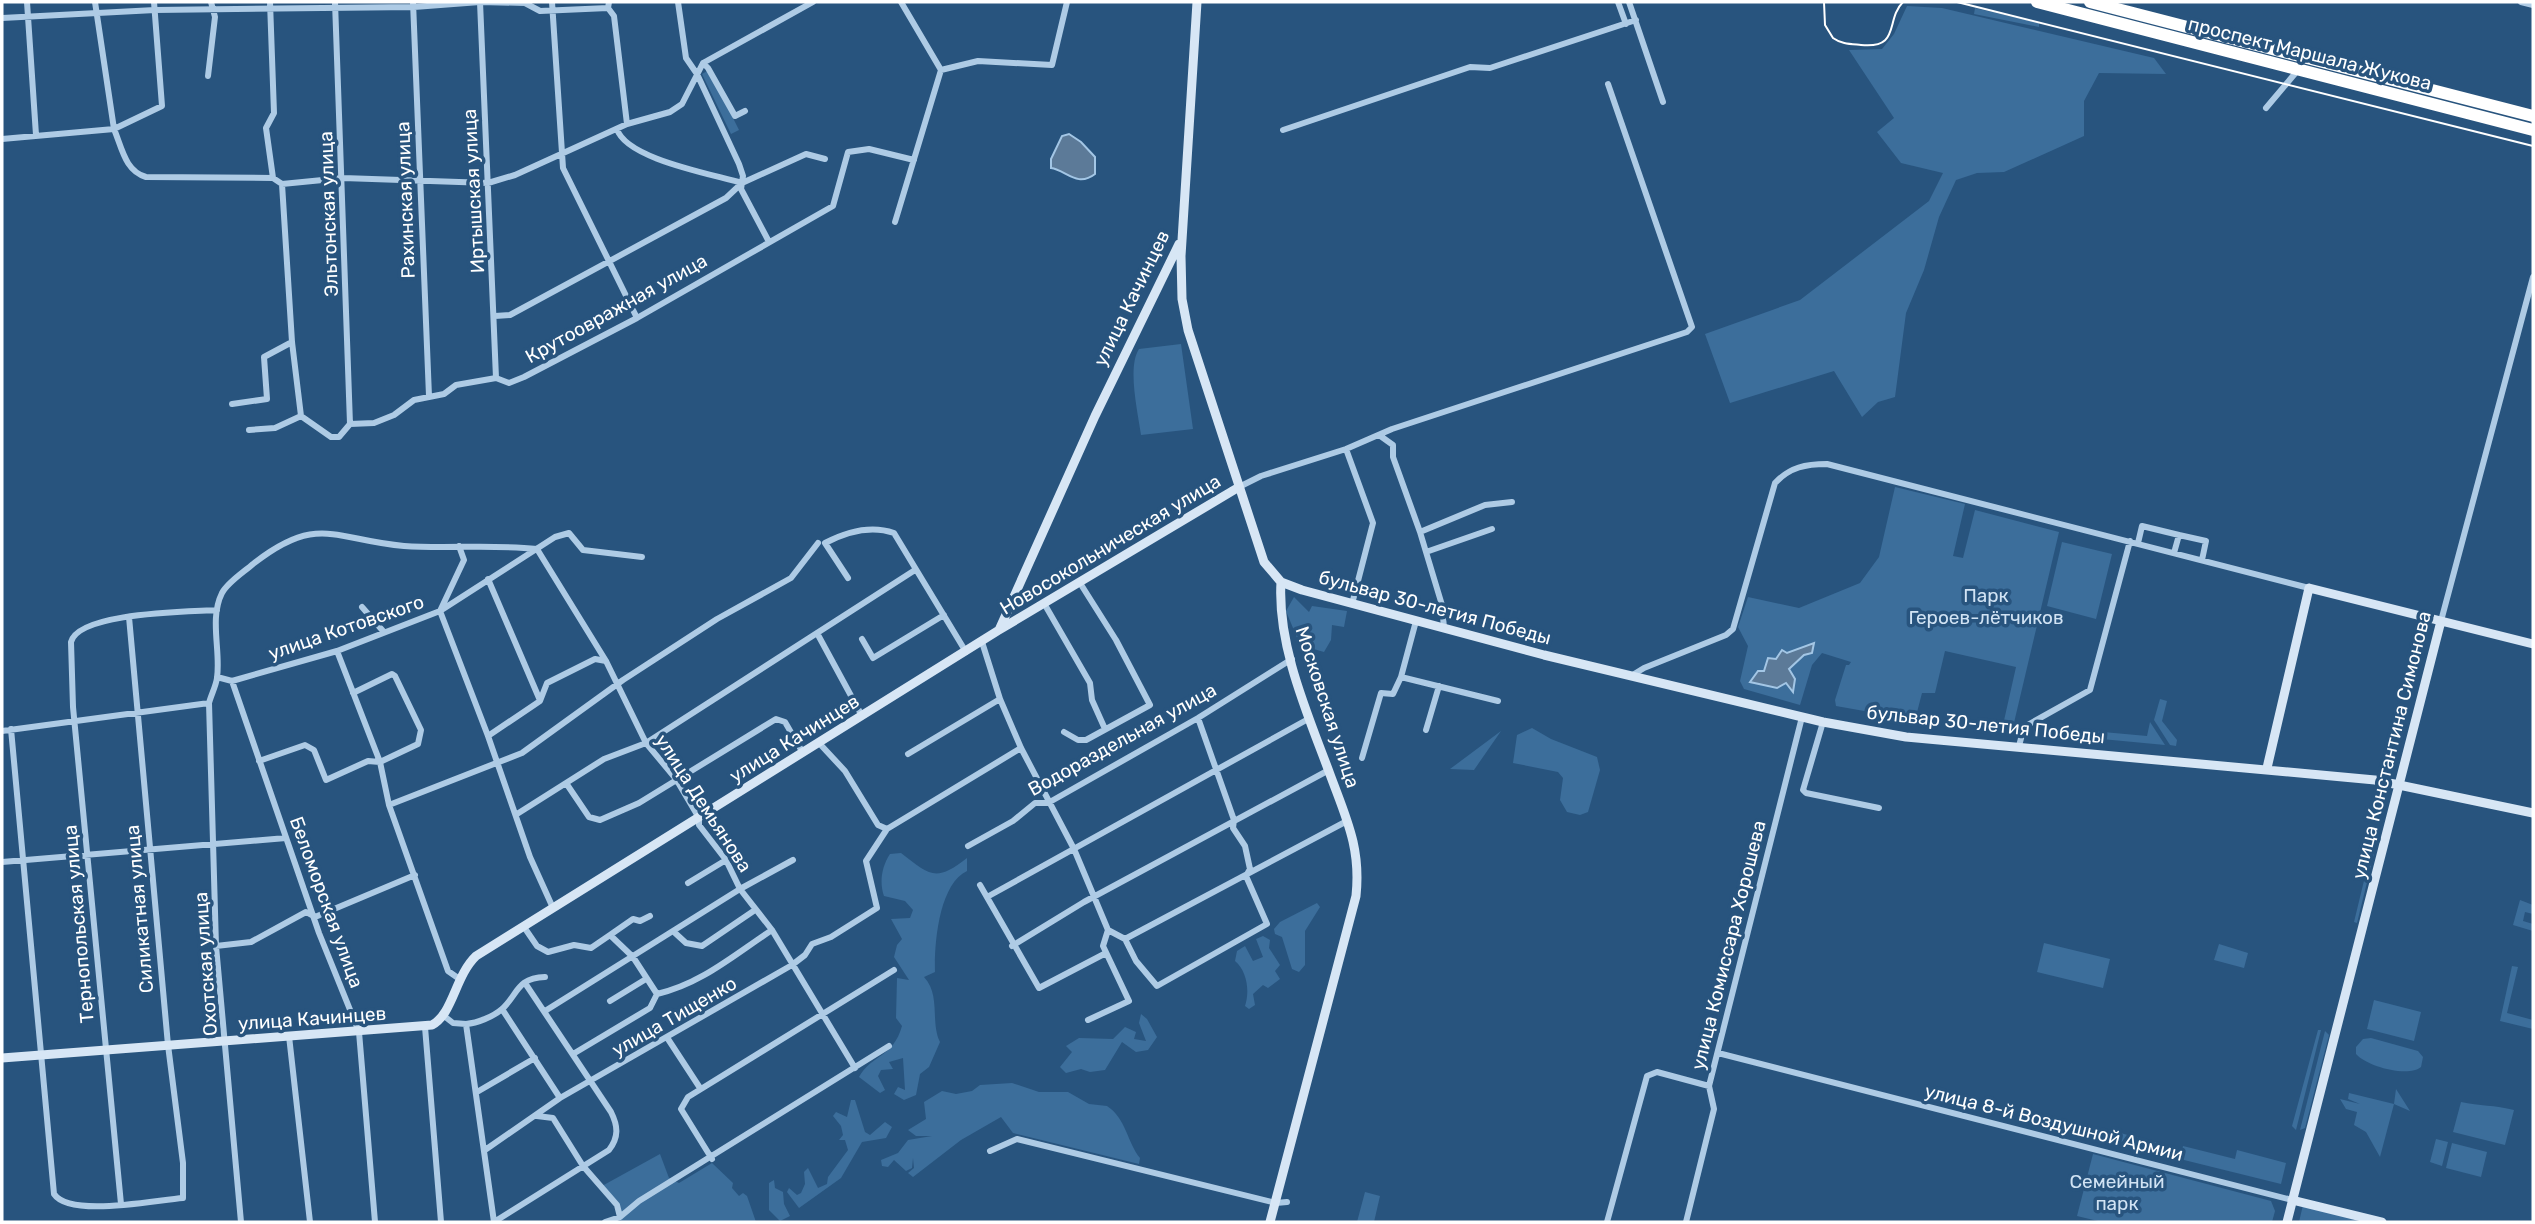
<svg xmlns="http://www.w3.org/2000/svg" width="2535" height="1224" font-family="Rubik,sans-serif">
	<style>
		.green { fill: #3c6e9b }
		.water { fill: #5c7a98; stroke: #a3c6e5; stroke-width: 2 }
		.lines { fill: none; stroke-linecap: round; stroke-linejoin: round }
		.street { stroke: #aecbe5; stroke-width: 6 }
		.secondary { stroke: #d7e6f5; stroke-width: 9 }
		.highway { stroke: #fff; stroke-width: 12 }
		.tram { stroke: #fff; stroke-width: 2 }
		.labels { text-anchor: middle; stroke-width: 7; stroke-linejoin: round; paint-order: stroke }
		.street-label { font-size: 19px; fill: #fff; stroke: #28547e }
		.park-label { font-size: 19px; fill: #d1e3f4; stroke: #28547e }
	</style>
	<rect width="100%" height="100%" fill="#28547e"/>
	<path class="green" d="M1907,6L1942,8L2154,58L2166,74L2099,73L2084,101V136L2004,172L1977,173L1956,180L1939,217L1924,270L1906,313L1895,397L1878,402L1862,417L1834,371L1730,403L1705,334L1800,300L1929,201L1943,173L1901,163L1877,132L1894,118L1849,50L1882,49L1894,34Z
		M1975,8L2039,23V27L1974,14Z
		M709,70L739,130L731,134L702,74Z
		M1181,344L1193,429L1141,435C1138,413 1127,367 1139,349Z
		M1895,487L1965,504L1953,556L1963,558L1975,510L2059,532L2013,727L2003,725L2016,667L1945,651L1935,693H1922L1915,720L1836,706L1835,700L1846,665H1849L1851,662L1822,653L1812,665L1800,705L1744,689L1740,681L1748,646L1738,627L1748,597L1799,608L1860,583L1879,557Z
		M2062,542L2112,554L2096,619L2047,606Z
		M1294,597L1309,612L1312,606L1347,611L1344,627L1332,625L1331,640L1324,652L1300,645L1286,611Z
		M2160,699L2167,701L2162,721L2177,740L2176,746L2170,745L2154,720Z
		M2150,722L2165,745L2091,738L2092,731L2147,736Z
		M1532,728L1551,739L1597,757L1600,770L1588,812L1580,815L1567,812L1560,800L1563,778L1558,772L1513,763L1517,735Z
		M1501,731L1474,770L1450,769Z
		M2377,827L2380,829L2357,923L2354,922Z
		M901,853C930,875 935,883 967,858V871C939,884 934,944 935,972L924,977C941,995 930,1022 940,1042L929,1067L920,1074L916,1095L904,1100L894,1094L898,1087L905,1090L903,1058L889,1062L893,1069L881,1070L878,1076L885,1090L880,1093L859,1077C872,1054 893,1058 902,1026L896,1018L897,978L909,980L894,957L897,945L902,939L891,919L910,918L913,910L905,901L884,896C879,882 882,866 890,854Z
		M2520,900L2533,905V914L2525,912L2523,921L2533,924V931L2513,925Z
		M1317,903L1320,907L1305,931V965L1299,972L1292,969L1282,937L1275,934L1274,929L1280,922Z
		M1263,936L1270,940L1269,948L1280,965L1275,971L1280,979L1268,988L1263,985L1253,994L1255,1005L1249,1009L1245,1006C1250,991 1247,971 1235,961L1237,951L1245,946L1253,961L1263,957L1256,939Z
		M2044,943L2110,959L2103,988L2037,972Z
		M2219,944L2248,953L2244,968L2214,960Z
		M2512,966L2518,967L2507,1013L2533,1020V1029L2500,1021Z
		M2374,1000L2421,1012L2414,1041L2367,1029Z
		M1141,1014L1147,1019L1157,1037L1148,1050L1136,1052L1122,1042L1105,1070L1090,1072L1081,1069L1066,1073L1060,1067L1072,1052L1066,1046L1079,1038L1113,1039L1125,1027L1136,1032L1134,1039L1146,1041L1139,1023Z
		M2318,1030H2321L2296,1130L2292,1126Z
		M2325,1031L2329,1035L2305,1128L2300,1130Z
		M2371,1038L2418,1051L2423,1057L2421,1067C2408,1078 2366,1066 2356,1054V1047L2363,1039Z
		M1012,1083L1039,1092H1068L1089,1104L1107,1106C1126,1118 1127,1142 1140,1158L1139,1164L1013,1133L1001,1117L961,1140L913,1177L908,1173L914,1168L913,1158L912,1168L906,1171L894,1160L888,1167L882,1166L881,1160L898,1153L908,1140L932,1136H916L908,1130L926,1119L924,1102L942,1091L956,1094L972,1091L980,1085Z
		M2396,1089L2410,1111L2394,1104L2380,1157L2366,1132L2354,1125L2357,1112L2346,1109L2340,1099L2360,1104L2348,1099L2349,1093L2394,1104Z
		M851,1100H855L865,1132L870,1135L885,1122L892,1127L886,1138L862,1142L841,1178L799,1208L787,1192L789,1188L797,1195L801,1193L805,1184L804,1172L808,1168L818,1188L827,1184L828,1177L848,1150L845,1140H839L843,1135L841,1126L833,1116L836,1112L847,1117Z
		M2461,1102C2479,1106 2495,1105 2514,1110L2505,1145L2453,1132Z
		M2109,1130L2158,1143L2153,1150L2116,1141L2107,1133Z
		M2436,1139L2448,1142L2442,1166L2430,1162Z
		M2452,1143L2487,1152L2481,1177L2446,1168Z
		M2183,1146L2235,1159L2237,1150L2286,1163L2281,1184L2180,1159Z
		M660,1154L669,1178L679,1183L712,1163L733,1183L732,1188L739,1196L743,1193L747,1196L756,1222H609L619,1216L618,1204L602,1186Z
		M2093,1154L2271,1201L2275,1211L2272,1222H2102L2077,1216Z
		M774,1180L775,1188L783,1192L784,1204L790,1216L780,1221L769,1210V1183Z
		M1365,1192L1380,1196L1374,1222H1357Z
		M2303,1205L2371,1222H2299Z"/>
	<path class="water" d="M1069,134L1081,142L1095,157V174C1077,188 1066,170 1051,168V159L1062,136Z
		M1814,643L1812,653L1804,655L1789,669L1795,679L1793,692L1786,683L1777,688L1750,682L1758,671H1764L1768,658L1776,659L1782,650L1787,653Z"/>
	<g class="lines">
		<path class="street" d="M27,2L36,135
			M95,2L114,129L162,106L154,2
			M270,2L274,113L266,128L273,178
			M335,2L350,424
			M413,2L429,396
			M480,2L496,378
			M552,2L563,168L637,318
			M609,2L608,8L614,16L627,124
			M678,2L686,58L697,74L739,164L743,176L741,189L768,240
			M1618,2L1626,24
			M1629,2L1663,102
			M2521,2L2533,5
			M2,18L155,10L414,7L480,2L525,3L540,11L608,8
			M703,63L708,68L735,116L745,111
			M941,70L978,61L1052,65L1067,2
			M208,76L215,17L211,2
			M2266,108L2298,70
			M617,129C626,159 712,174 742,183
			M1283,130L1470,67L1490,68L1636,20
			M2,139L114,129C122,148 125,171 146,177L273,178L282,184L343,178L488,183L515,175L627,124L670,112L682,104L703,63L813,2
			M282,184L292,342L301,416
			M895,222L941,70L901,2
			M495,316L510,315L726,198L742,183L806,154L825,159
			M232,404L267,399L264,357L292,342
			M301,416L331,437H339L350,424L374,423L394,415L414,400L444,394L456,385L496,378L509,383L524,377L637,318L833,206L848,152L869,149L914,160
			M249,430L275,428L301,416
			M1379,435L1393,445V457L1420,532L1485,505L1512,502
			M1346,449L1373,523L1352,604
			M1239,487L1261,476L1346,449L1392,429L1687,332L1692,327L1608,84
			M1420,532L1426,552
			M2179,535L2206,541L2202,560
			M2138,543L2142,526L2179,535L2174,553
			M459,546L464,560L440,611L488,736L530,857L553,908
			M537,549L606,661L646,743L676,779L699,818V825L726,860L740,889L772,930L855,1068
			M848,578L825,543C846,532 871,525 894,533L966,652
			M488,579L539,698
			M1045,605L1090,683L1092,700L1105,729
			M362,607L383,631
			M1416,621L1401,677L1498,701
			M2441,621L2533,277
			M1444,628L1442,605L1426,552L1492,529
			M817,633L862,716
			M862,639L873,658L944,615
			M982,642L1000,699L1021,748L1074,849L1108,930L1125,939L1136,961L1157,986L1267,924L1246,876L1250,869L1245,846L1233,828L1234,820L1198,718
			M337,651L380,762L389,805L448,971L458,978
			M1631,676L1644,668L1726,635L1733,629L1775,483C1790,467 1806,464 1827,464L2309,588
			M217,677L232,681L337,651L440,611L555,537L569,533L583,550L642,557
			M232,681L319,933L359,1032L375,1222
			M1823,722L1803,790L1806,793L1879,808
			M11,729L54,1194C70,1218 155,1200 183,1198V1163L168,1045L129,617
			M1426,730L1439,686
			M2,731L209,703
			M1064,732L1078,740H1086L1150,705L1116,640L1080,583
			M488,736L540,701L547,683L595,659L606,661
			M819,743L845,771L878,825L887,829
			M2019,746L2024,727L2090,690L2130,541
			M908,754L1000,699
			M1362,758L1381,693L1393,694L1401,677
			M259,761L305,745L314,750L326,780L368,761L380,762L418,744L421,730L395,676L392,674L353,693
			M566,783L589,817L600,820L639,803L776,719L785,722L803,753
			M389,805L522,753L623,680L717,619L791,578L818,543
			M517,814L604,759L646,743L915,570
			M968,846L1013,821L1035,803H1048L1198,718L1292,659
			M2,862L286,838
			M688,883L726,860
			M980,885L1039,988L1106,953
			M987,897L1310,718
			M524,927L537,946L548,952L574,945L591,948L610,935L633,957L657,994
			M674,932L686,943L702,946L755,910
			M610,935L633,919L640,921L650,916
			M1125,939L1347,821
			M216,946L251,942L306,912L315,917L415,875
			M1012,946L1084,902L1329,770
			M610,1001L646,979
			M502,1009L560,1098
			M545,1011L740,889L793,860
			M444,1016L453,1023L466,1024L494,1222
			M1088,1020L1129,1001L1103,946L1108,930
			M466,1024C477,1023 493,1017 502,1009C518,995 516,978 545,977
			M425,1027L441,1222
			M289,1036L310,1222
			M668,1039L700,1088
			M1718,1053L2292,1200
			M573,1054L650,1008L657,994C701,984 734,955 772,930
			M477,1092L535,1058
			M537,1116L553,1118L583,1166L617,1205L620,1217
			M485,1150L560,1098L792,965L805,955L812,944L831,937L877,908L866,861L887,829L1021,748
			M990,1151L1017,1139L1276,1203L1287,1202
			M712,1159L681,1109L688,1097L894,970
			M121,1204L73,707L71,642C79,612 189,612 217,610
			M241,1222L216,946L209,703C211,695 216,686 217,678C221,651 209,619 222,593C228,582 244,572 253,564C318,513 334,540 404,546C448,549 492,544 537,549
			M494,1222L609,1150C619,1137 618,1126 611,1112L525,983
			M605,1222L620,1217L639,1201L889,1046
			M1607,1222L1647,1076L1657,1072L1709,1086
			M1686,1222L1714,1109L1709,1086L1802,717"/>
		<path class="secondary" d="M1197,2L1181,256L1182,299L1188,330L1264,562L1281,582L1302,590L1544,655L1823,722L1906,737L2375,780L2533,813
			M999,630L1095,416L1179,244
			M2267,768L2309,588L2533,644
			M2,1058L432,1025C453,1014 455,976 476,956L999,630L1239,487
			M2292,1200L2382,1222
			M1270,1222L1356,896C1361,849 1347,820 1331,777C1309,717 1277,647 1281,582
			M2287,1222L2441,621"/>
		<path class="highway" d="M2037,2L2533,130
			M2090,2L2533,116"/>
		<path class="tram" d="M1824,2L1825,25L1833,38C1841,44 1851,44 1861,45C1901,49 1885,20 1903,2
			M1957,2L2533,146"/>
	</g>
	<g class="labels">
		<g class="street-label">
			<text transform="translate(2310 53) rotate(14)" y="7">проспект Маршала Жукова</text>
			<text transform="translate(473 191) rotate(-93)" y="7">Иртышская улица</text>
			<text transform="translate(405 200) rotate(-92)" y="7">Рахинская улица</text>
			<text transform="translate(328 214) rotate(-92)" y="7">Эльтонская улица</text>
			<text transform="translate(1131 298) rotate(-64)" y="7">улица Качинцев</text>
			<text transform="translate(616 308) rotate(-29)" y="7">Крутоовражная улица</text>
			<text transform="translate(1110 544) rotate(-31)" y="7">Новосокольническая улица</text>
			<text transform="translate(1435 607) rotate(15)" y="7">бульвар 30-летия Победы</text>
			<text transform="translate(346 627) rotate(-19)" y="7">улица Котовского</text>
			<text transform="translate(1328 707) rotate(72)" y="7">Московская улица</text>
			<text transform="translate(1986 724) rotate(6)" y="7">бульвар 30-летия Победы</text>
			<text transform="translate(794 738) rotate(-32)" y="7">улица Качинцев</text>
			<text transform="translate(1122 739) rotate(-29)" y="7">Водораздельная улица</text>
			<text transform="translate(2391 745) rotate(-76)" y="7">улица Константина Симонова</text>
			<text transform="translate(704 803) rotate(57)" y="7">улица Демьянова</text>
			<text transform="translate(327 902) rotate(70)" y="7">Беломорская улица</text>
			<text transform="translate(139 909) rotate(-95)" y="7">Силикатная улица</text>
			<text transform="translate(78 924) rotate(-95)" y="7">Тернопольская улица</text>
			<text transform="translate(1728 945) rotate(-76)" y="7">улица Комиссара Хорошева</text>
			<text transform="translate(205 964) rotate(-94)" y="7">Охотская улица</text>
			<text transform="translate(674 1016) rotate(-30)" y="7">улица Тищенко</text>
			<text transform="translate(312 1018) rotate(-4)" y="7">улица Качинцев</text>
			<text transform="translate(2054 1122) rotate(14)" y="7">улица 8-й Воздушной Армии</text>
		</g>
		<g class="park-label">
			<text x="1986" y="602">Парк<tspan x="1986" dy="22">Героев-лётчиков</tspan></text>
			<text x="2117" y="1188">Семейный<tspan x="2117" dy="22">парк</tspan></text>
		</g>
	</g>
	<rect width="2535" height="1224" fill="none" stroke="#ffffff" stroke-width="7"/>
</svg>
